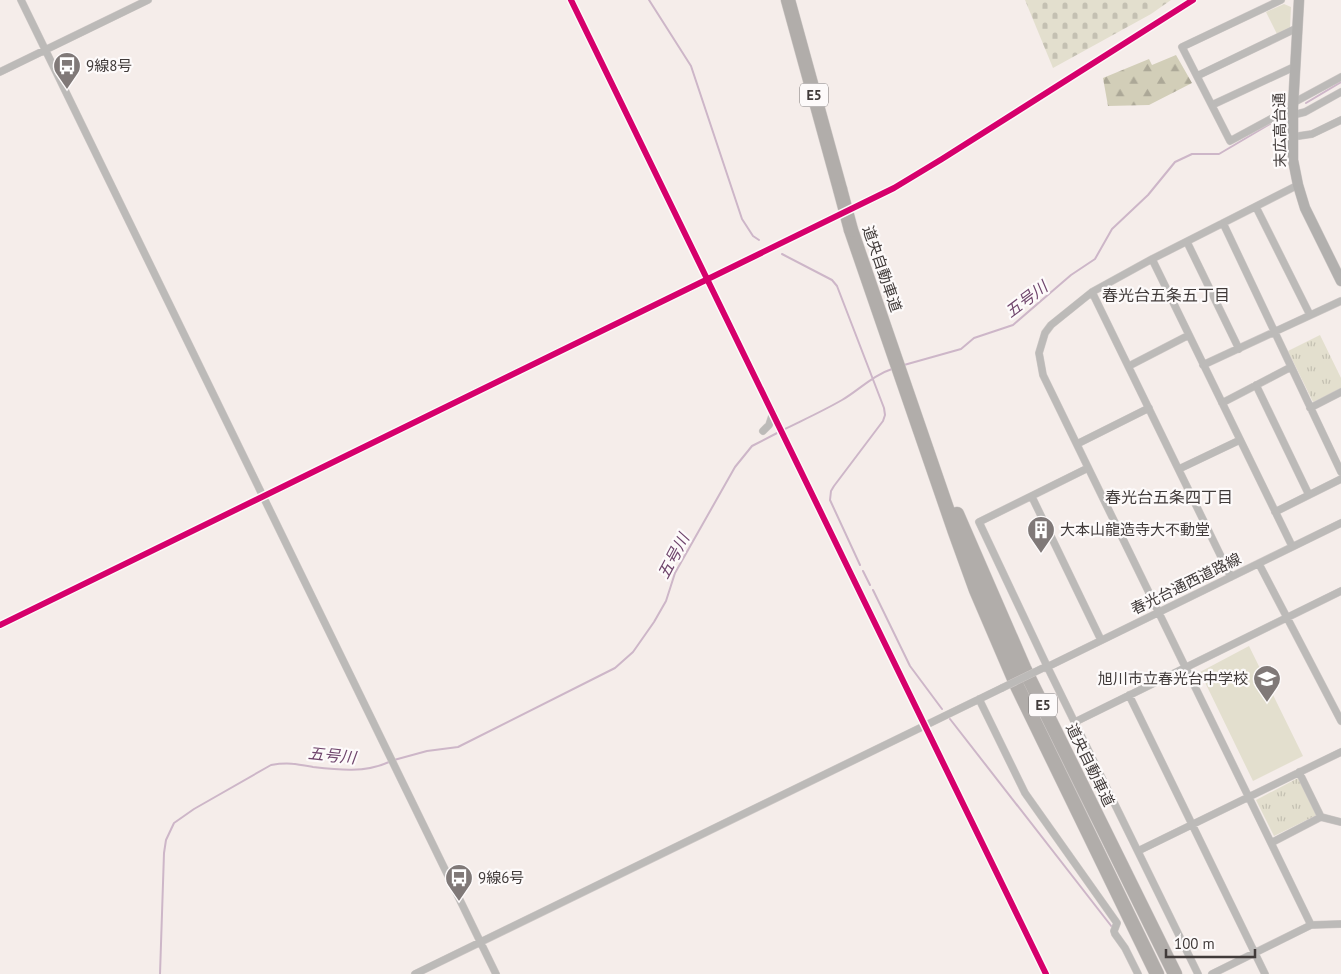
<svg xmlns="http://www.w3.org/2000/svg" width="1341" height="974" font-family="'PT Sans','Noto Sans JP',sans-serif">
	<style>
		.grass { fill: #e3dfce }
		.forest { fill: url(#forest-firs) }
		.cemetery { fill: url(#cemetery-stones) }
		.park { fill: url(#park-tufts) }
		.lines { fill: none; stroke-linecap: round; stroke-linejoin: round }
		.stream { stroke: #cdb6c8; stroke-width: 2 }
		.street-casing { stroke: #d0cac8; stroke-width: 8 }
		.secondary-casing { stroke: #d0cac8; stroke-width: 11 }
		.highway-casing { stroke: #d0cac8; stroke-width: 15 }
		.street { stroke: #bcbab8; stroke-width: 7 }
		.secondary { stroke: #b2b0ae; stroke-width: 10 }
		.highway { stroke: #b1adaa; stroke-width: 14 }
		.street-bridge-casing { stroke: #d0cac8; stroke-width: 8; stroke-linecap: butt }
		.highway-bridge-casing { stroke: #d0cac8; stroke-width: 15; stroke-linecap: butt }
		.street-bridge { stroke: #bcbab8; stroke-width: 7 }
		.highway-bridge { stroke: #b1adaa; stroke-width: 14 }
		.cycleway-casing { stroke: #fdfafa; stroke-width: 9 }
		.cycleway { stroke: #d6006c; stroke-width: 6 }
		.labels { text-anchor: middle; stroke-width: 4.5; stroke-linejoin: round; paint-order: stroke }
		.shield { fill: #fdfafa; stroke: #797474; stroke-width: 1 }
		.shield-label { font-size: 14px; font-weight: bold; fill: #413b3a }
		.poi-label { font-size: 15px; fill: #413b3a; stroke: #fdfafa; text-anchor: start }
		.street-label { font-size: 15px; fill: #413b3a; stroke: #fdfafa }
		.neighbourhood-label { font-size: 16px; fill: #413b3a; stroke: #fdfafa }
		.water-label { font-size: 16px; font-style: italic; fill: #6f456c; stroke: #fdfafa }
	</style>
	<defs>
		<pattern id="forest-firs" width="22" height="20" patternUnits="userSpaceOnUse" patternTransform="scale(1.25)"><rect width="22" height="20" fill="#d2ceb8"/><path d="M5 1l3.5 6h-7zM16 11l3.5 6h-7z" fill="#aca897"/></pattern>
		<pattern id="cemetery-stones" width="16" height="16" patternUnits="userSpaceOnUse" patternTransform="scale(1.25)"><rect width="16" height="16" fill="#e3dfce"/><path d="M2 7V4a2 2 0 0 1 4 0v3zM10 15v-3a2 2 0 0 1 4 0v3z" fill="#c4c0b2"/></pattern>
		<pattern id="park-tufts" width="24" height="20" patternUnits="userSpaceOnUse" patternTransform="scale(1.25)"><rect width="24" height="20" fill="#e3dfce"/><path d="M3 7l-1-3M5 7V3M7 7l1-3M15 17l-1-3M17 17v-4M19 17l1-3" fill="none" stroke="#c4c0b2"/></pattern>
	</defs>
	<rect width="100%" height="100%" fill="#f5edea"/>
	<path class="grass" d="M1284,4L1291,7L1290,28L1277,34L1266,12Z
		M1249,646L1303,756L1253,781L1200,672Z"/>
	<path class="forest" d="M1176,55L1192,83L1149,105L1108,106L1103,78L1149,59L1152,65Z"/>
	<path class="cemetery" d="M1025,0H1171L1151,14L1053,68Z"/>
	<path class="park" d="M1320,335L1341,378V389L1313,402L1288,351Z
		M1298,778L1317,815L1274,836L1256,800Z"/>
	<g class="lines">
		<path class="stream" d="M649,0L691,66L742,219L753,236L759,240
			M1306,103L1341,82
			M782,254L832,280L837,286L884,408L885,415L883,421L834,486L831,491L830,500L860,565
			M904,365L961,349L974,338L1013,325L1071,275L1095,259L1112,229L1148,195L1175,162L1192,154H1219L1270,124
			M783,430C803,420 823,411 842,400C859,390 873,375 892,369
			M863,571L870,585
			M873,590L910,666L942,709
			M950,719L1112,927
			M394,760L427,751L458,747L615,668L633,652L654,622L666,601L675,573L735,467L752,446L779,432
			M160,974L164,853L166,840L174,823L194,809L271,765C288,762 297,764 313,767C339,770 365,773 389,762"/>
		<defs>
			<path id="street" d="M21,0L496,974
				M571,0L1046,974
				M1281,0L1182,47L1230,141L1293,107
				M0,72L148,0
				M1197,76L1297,28
				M1293,103L1341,77
				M1212,105L1296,66
				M1293,115L1305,112L1341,92
				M1292,137L1312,134L1341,120
				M1298,185L1152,259L1092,292L1051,325L1045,333L1039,353L1043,375L1311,925
				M1256,207L1310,315
				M1223,223L1341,472
				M1187,242L1239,349
				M1152,259L1292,546
				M1092,292L1231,577
				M1203,365L1341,301
				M1129,366L1189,335
				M1256,385L1309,495
				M1222,403L1291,367
				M1310,408L1341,392
				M763,431L769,425L773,413
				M1077,444L1149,408
				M1088,468L979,522L1047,666L1198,974
				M1179,469L1240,440
				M1032,497L1101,640
				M1275,512L1341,479
				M1259,564L1341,721
				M0,625L894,188L942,159L1193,0
				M1045,668L1341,523
				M1129,695L1265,974
				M979,699L1025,793L1117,923L1114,931L1115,934L1125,948L1138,974
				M1075,722L1341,591
				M1299,772L1321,817L1341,822
				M1271,843L1321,817
				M1138,851L1341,752
				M415,974L1002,688
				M1212,974L1311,925L1341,924"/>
			<path id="secondary" d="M1299,0L1293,107V160L1298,185L1305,208L1341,281"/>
			<path id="highway" d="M788,0L840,189
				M851,230L955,532L976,590L1018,688L1157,974
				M957,514L1024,668L1175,974"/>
		</defs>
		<use href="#street" class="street-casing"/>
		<use href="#secondary" class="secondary-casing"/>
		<use href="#highway" class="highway-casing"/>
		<use href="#street" class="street"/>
		<use href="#secondary" class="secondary"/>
		<use href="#highway" class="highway"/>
		<defs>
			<path id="street-bridge" d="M1002,688L1043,668"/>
			<path id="highway-bridge" d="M840,189L851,230"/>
		</defs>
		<use href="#street-bridge" class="street-bridge-casing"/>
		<use href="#highway-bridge" class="highway-bridge-casing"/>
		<use href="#street-bridge" class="street-bridge"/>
		<use href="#highway-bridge" class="highway-bridge"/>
		<defs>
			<path id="cycleway" d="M571,0L1046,974
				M0,625L894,188L942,159L1193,0"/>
		</defs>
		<use href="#cycleway" class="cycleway-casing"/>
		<use href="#cycleway" class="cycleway"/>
	</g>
	<defs>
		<symbol id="bus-pin" viewBox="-11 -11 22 30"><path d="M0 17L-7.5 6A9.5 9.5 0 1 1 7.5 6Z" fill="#807978" stroke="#fdfafa"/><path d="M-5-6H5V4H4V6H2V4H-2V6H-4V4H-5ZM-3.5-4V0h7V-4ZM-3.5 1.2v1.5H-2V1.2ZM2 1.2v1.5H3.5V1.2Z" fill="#fff"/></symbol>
		<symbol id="building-pin" viewBox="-11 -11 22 30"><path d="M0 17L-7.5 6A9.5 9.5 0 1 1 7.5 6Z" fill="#807978" stroke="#fdfafa"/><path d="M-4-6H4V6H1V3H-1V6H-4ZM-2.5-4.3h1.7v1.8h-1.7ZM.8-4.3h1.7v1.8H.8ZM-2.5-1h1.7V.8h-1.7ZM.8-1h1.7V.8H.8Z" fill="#fff"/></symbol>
		<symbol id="school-pin" viewBox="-11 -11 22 30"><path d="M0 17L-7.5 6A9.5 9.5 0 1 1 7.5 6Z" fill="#807978" stroke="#fdfafa"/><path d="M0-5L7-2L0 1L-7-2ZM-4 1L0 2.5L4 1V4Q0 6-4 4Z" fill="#fff"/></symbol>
	</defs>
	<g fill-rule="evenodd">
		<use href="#bus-pin" x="51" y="50" width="32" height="43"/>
		<use href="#building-pin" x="1025" y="514" width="32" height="43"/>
		<use href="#school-pin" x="1251" y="663" width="32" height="43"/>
		<use href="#bus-pin" x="443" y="862" width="32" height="43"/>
	</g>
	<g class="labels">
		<g class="shield">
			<rect x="800" y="83.5" width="28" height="23" rx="4"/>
			<rect x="1029" y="693.5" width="28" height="23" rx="4"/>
		</g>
		<g class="shield-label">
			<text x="814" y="100">E5</text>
			<text x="1043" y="710">E5</text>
		</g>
		<g class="poi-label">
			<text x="86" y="71">9線8号</text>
			<text x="1060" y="535">大本山龍造寺大不動堂</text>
			<text x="1248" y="684" text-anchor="end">旭川市立春光台中学校</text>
			<text x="478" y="883">9線6号</text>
		</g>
		<g class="street-label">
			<text transform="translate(1280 130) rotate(-91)" y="5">末広高台通</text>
			<text transform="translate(882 269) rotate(71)" y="5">道央自動車道</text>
			<text transform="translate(1186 584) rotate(-26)" y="5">春光台通西道路線</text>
			<text transform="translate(1090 765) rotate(64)" y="5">道央自動車道</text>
		</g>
		<g class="neighbourhood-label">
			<text x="1166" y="301">春光台五条五丁目</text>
			<text x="1169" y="503">春光台五条四丁目</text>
		</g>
		<g class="water-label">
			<text transform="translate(1026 299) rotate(-37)" y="6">五号川</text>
			<text transform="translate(673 556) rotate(-62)" y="6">五号川</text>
			<text transform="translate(332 755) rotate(6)" y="6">五号川</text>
		</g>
	</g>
	<path d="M1166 949v8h89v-8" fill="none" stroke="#413b3a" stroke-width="2.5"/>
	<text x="1174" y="949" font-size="15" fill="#413b3a" stroke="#fdfafa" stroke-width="4" paint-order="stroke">100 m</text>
</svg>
